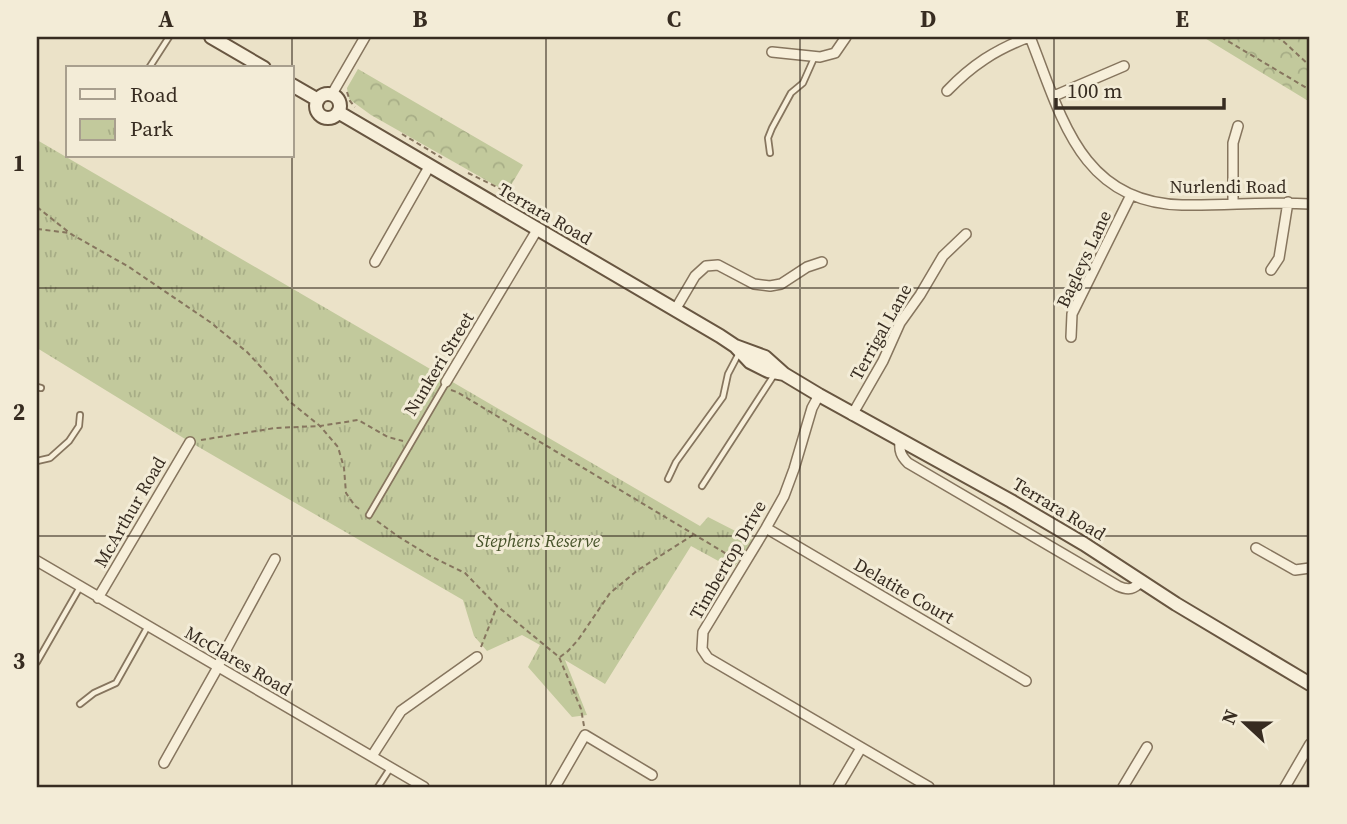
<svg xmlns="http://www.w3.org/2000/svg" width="1347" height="824" font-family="'Source Serif 4',serif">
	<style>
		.forest { fill: url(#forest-crowns) }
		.park { fill: url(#park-tufts) }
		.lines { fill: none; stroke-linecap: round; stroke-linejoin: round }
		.service-casing { stroke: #86755e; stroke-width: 8 }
		.minor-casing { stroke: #86755e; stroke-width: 12 }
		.secondary-casing { stroke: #685641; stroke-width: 16 }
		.path { stroke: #86755e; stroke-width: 2; stroke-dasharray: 5 3.5; stroke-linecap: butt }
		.service { stroke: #f7efda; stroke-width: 4.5 }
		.minor { stroke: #f7efda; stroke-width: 9 }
		.secondary { stroke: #f7efda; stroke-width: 12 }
		.grid { fill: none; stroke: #372c21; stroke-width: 2; stroke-opacity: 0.55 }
		.labels { text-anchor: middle; stroke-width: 6; stroke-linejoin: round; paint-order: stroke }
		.street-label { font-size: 18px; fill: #372c21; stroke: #f3ecd7 }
		.park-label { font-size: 18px; font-style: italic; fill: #465229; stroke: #f3ecd7 }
		.neatline { fill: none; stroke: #372c21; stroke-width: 2.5 }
		.grid-label { font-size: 23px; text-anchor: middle; font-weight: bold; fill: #372c21 }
	</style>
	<defs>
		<pattern id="forest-crowns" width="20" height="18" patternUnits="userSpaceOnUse" patternTransform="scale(1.75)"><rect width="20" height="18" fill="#c2c99c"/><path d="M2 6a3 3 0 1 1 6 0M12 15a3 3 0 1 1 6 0" fill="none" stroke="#a7ad86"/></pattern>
		<pattern id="park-tufts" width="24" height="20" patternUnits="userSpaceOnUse" patternTransform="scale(1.75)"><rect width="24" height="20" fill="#c2c99c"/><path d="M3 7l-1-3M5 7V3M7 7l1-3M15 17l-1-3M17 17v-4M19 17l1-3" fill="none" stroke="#a7ad86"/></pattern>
	</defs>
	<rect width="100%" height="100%" fill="#ebe2c8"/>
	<path class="forest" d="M1203,37H1310V102Z
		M358,69L523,165L507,192L371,115L349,99L347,88Z"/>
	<path class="park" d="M37,140L700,526L708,517L753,540L733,569L691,546L605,684L565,660L587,715L572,717L528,667L540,645L522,635L487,651L474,636L463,600L190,442L37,348Z"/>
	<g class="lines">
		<defs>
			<path id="service" d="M149,68L169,37
				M770,153L768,138L772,128L791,93L803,83L815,56
				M37,387L41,388
				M37,461L50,458L69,441L79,426L80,415
				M668,479L676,462L723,397L728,374L739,353
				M702,486L774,375
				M369,515L446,383
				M37,662L80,587
				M80,704L94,693L116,683L148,626
				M378,787L391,767"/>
			<path id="minor" d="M1030,37C1061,115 1080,203 1182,205C1225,206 1267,201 1310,204
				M772,52L820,57L835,53L846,37
				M947,91C972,65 995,50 1029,37
				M332,94L365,37
				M1054,96L1124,66
				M1233,203V143L1238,126
				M375,262L429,167
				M1271,270L1279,258L1288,202
				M675,310L695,276L706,266L718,265L754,284L770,286L781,284L807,267L822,262
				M1071,337L1072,314L1131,195
				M446,382L537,230
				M819,395L812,408L794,469L784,496L766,528L703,632L702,649L708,658L929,787
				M852,415L883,361L900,323L920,295L943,256L966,234
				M900,441C899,451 901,456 908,463L1118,586C1129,591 1134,589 1142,581
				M766,528L1026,681
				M1256,548L1295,570L1310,568
				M37,561L424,787
				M98,598L190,442
				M372,756L401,711L477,657
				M164,763L218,667L222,657L275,559
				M555,787L585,735L652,775
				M838,787L861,748
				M1123,787L1147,747
				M1285,787L1310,744"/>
			<path id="secondary" d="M211,37L264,68
				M292,85L318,100
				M316 106a12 12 0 1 1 24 0a12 12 0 1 1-24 0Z
				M338,112L720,336L735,346L750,362L768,371L784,374
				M735,346L765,357L784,374L819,395L1011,501L1084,544L1176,604L1310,684"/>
		</defs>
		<use href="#service" class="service-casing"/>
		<use href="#minor" class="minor-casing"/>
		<use href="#secondary" class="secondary-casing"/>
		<path class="path" d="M1221,37L1310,90
			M1276,37L1282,40L1310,66
			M347,92L350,101L355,107
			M402,134L442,158
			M468,173L505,191L527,207L525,210
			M37,207L71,234L129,267L210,322L247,352L271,378L289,401L320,426L338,447L344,468L346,493L355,506L361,510
			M37,229L70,233
			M451,390L457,392L735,559
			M201,440L275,428L320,426L358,420L388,437L403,441
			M377,521L399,537L430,556L465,573L497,606L559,657L581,709L584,726
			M481,647L497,606
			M560,657L568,651L578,640L610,593L638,570L693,535"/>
		<use href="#service" class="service"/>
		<use href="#minor" class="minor"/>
		<use href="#secondary" class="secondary"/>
	</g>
	<path class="grid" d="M292,37V787M546,37V787M800,37V787M1054,37V787M37,288H1310M37,536H1310"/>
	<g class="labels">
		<g class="street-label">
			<text x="1228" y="193">Nurlendi Road</text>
			<text transform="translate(545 214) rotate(30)" y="6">Terrara Road</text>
			<text transform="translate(1084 259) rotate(-65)" y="6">Bagleys Lane</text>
			<text transform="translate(881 332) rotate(-61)" y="6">Terrigal Lane</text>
			<text transform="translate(439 364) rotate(-59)" y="6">Nunkeri Street</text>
			<text transform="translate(1059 509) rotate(31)" y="6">Terrara Road</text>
			<text transform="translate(130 512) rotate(-60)" y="6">McArthur Road</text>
			<text transform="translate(728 560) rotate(-60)" y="6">Timbertop Drive</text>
			<text transform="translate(904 591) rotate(30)" y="6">Delatite Court</text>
			<text transform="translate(238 661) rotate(30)" y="6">McClares Road</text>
		</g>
		<g class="park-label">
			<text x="538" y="547">Stephens Reserve</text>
		</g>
	</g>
	<rect width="1347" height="824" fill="none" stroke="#f3ecd7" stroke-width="77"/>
	<rect x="66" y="66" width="228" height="91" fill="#f3ecd7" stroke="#a89f8e" stroke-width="2"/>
	<rect x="80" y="89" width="35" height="10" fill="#f7efda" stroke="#a89f8e" stroke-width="2"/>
	<text x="130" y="102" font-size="21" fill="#372c21">Road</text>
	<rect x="80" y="119" width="35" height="21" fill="url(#park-tufts)" stroke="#a89f8e" stroke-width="2"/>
	<text x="130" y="136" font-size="21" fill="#372c21">Park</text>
	<g transform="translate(1245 723) rotate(292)" stroke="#f3ecd7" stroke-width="5" paint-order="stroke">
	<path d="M0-5L12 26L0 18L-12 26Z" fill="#372c21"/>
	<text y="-10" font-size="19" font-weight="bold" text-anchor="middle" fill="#372c21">N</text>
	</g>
	<path d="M1056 98v10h168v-10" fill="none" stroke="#372c21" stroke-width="3.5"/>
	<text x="1067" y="98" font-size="21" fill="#372c21" stroke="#f3ecd7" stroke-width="5" paint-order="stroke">100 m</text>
	<rect x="38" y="38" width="1270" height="748" class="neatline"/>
	<g class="grid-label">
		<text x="166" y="27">A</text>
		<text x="420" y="27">B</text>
		<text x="674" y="27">C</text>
		<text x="928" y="27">D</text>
		<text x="1182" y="27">E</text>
		<text x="19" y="171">1</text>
		<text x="19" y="420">2</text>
		<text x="19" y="669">3</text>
	</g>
</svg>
